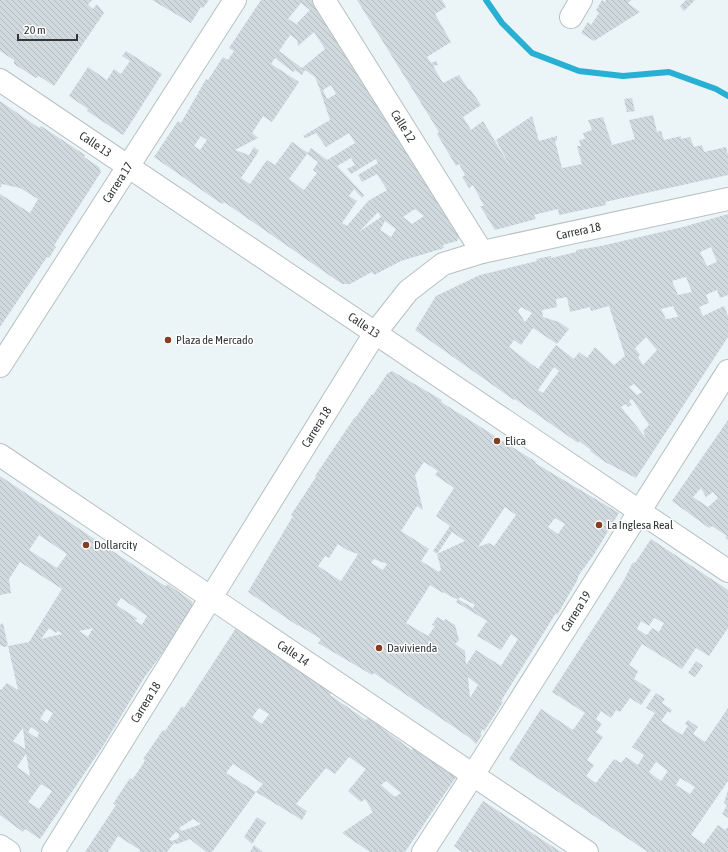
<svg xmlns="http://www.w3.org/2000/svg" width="728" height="852" font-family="'Asap Condensed',sans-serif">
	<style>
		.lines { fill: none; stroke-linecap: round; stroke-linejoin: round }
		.stream { stroke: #27b0d3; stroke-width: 6 }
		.building { fill: url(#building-back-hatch); fill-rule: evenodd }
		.minor-casing { stroke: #b7c0c3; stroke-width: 24 }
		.minor { stroke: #fff; stroke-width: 22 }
		.poi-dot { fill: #863d22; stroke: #fff; stroke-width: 1.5 }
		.labels { text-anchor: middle; stroke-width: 3; stroke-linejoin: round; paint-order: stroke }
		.street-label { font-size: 12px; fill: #333738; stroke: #fff }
		.poi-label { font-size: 12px; fill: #333738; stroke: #fff; text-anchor: start }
	</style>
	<defs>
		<pattern id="building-back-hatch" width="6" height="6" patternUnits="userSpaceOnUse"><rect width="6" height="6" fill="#d0d9dd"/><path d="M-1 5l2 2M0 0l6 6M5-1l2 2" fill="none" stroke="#b3bbbe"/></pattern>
	</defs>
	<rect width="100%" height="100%" fill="#ebf4f7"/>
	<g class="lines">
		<path class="stream" d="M486,0L502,23L532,53L579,71L623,76L669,72L716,89L728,96"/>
	</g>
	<path class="building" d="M0,0H92L88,5L93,9L97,4L104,13L54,86L39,76L36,78L14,64V60L0,51Z
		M152,0H209L203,8L201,7L191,23Z
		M261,0H314L460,236L457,241L443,245L444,248L401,261L374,275L372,272L350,284H342L224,202L223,204L219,202L154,157L178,121L181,123L206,79L208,80L223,57L228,60L234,51L229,48ZM301,3L310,10L297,23L298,25L288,19ZM314,32L325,49L302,68L279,51L290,35L297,40L298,46ZM275,58L293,72L295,70L302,75L305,70L315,77L319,87L330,120L303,136L306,138L316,133L326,147L349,133L355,143L327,160L311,148L308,153L292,142L275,165L267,160L250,184L241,178L259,151L254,147L249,155L235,150L258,138L252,133L263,116L272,122L299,82L271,64ZM331,85L336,94L327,99L323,90ZM201,136L207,140L200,150L194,146ZM307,154L318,162L313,170L317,173L304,190L289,179ZM351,158L355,165L347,169L351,174L376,159L378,163L358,175L362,182L377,174L387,190L368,201L347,226L342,223L357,201L349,196L354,189L362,198L364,195L337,166ZM415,209L424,216L412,224L403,217ZM378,212L381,217L359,232ZM385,221L396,229L391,237L380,230Z
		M357,0H442L446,7L435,14L451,42L427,57L431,63L436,61L438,65L433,66L443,83L459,75L469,90L470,89L481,105L463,117L471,130L483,121L512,170L496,140L532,116L539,141L557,136V140L555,141L562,168L582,164L577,146H581L579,140L585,139L583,133L592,130L588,120L603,117L612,145L635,139L629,120L653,115L657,132L661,131L664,140L681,136V139L690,137L694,147L702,145L704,152L726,147L728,155V175L605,202L606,205L559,215L558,209L534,215L536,219L495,230L480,206H484L473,185L469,188L462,177L465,175L459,164L456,166L437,134L439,132Z
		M602,0L605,2L606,0H631L628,3L640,12L594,41L581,33L588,22L591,25L599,13L596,10Z
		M686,0H695L684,11L680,6Z
		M126,51L162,74L123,135L87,111L88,109L69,96L88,67L107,80L114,69L121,74L130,61L122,56Z
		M632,98L635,111L627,112L624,99Z
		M0,101L39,128L41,126L85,155L84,157L99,167L101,172L60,236L54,246L56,247L54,250L49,258L47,257L0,327V194L30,213L38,199L20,188L2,184L0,188Z
		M728,214V295L720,298L717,290L706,295L709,303L699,307L703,316L724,306L728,316V337L636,478L605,462L590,451L591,450L579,441L578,443L515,399L514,400L415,330L436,296L480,275L537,261L536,259L551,256V258L576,252V250L601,246L683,227ZM711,247L717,262L707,266L700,252ZM686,277L692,292L678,295L672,281ZM567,297L570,312L590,307L591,311L609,306L625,356L614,365L595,347L587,358L579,352L574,359L556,345L538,369L509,347L514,340L521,345L533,328L557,344L569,329L559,322L543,317L542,310L557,307L556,299ZM673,306L678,317L666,319L661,309ZM521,307L532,313L525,322L518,311ZM646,337L657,350L643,365L638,357L640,355L635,348ZM554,367L559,371L543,393L538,390ZM634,384L642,392L637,395L629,387ZM632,399L649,425L643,431L646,438L621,407L626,404L628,407L632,405L629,401Z
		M392,371L442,400L441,402L536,462L535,463L619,513L593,556L578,576V579L557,615L556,613L501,701L503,702L492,719L484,731L483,729L480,734L482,735L476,744L470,738L374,673L372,675L318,643L321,639L298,625V626L248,592L293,516L291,515L316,477L315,476L355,417H356L372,394L373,395L387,374ZM424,462L438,471L435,475L454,488L436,516L450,526L433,551L437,554L452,532L465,541L437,554L441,569L439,572L421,561L429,549L401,531L417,506L423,510L415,475ZM505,507L516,515L494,546L489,543L478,547ZM555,518L565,524L558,534L548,527ZM338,544L347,550L358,554L341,581L318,566L325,556L329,558ZM374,559L387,564L383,570L371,563ZM430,585L443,593V592L458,600L460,597L475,605L473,608L458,599L456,602L487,621L477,636L501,650L511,634L518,639L501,666L476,650L466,665L465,651L455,644L459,640L455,625L445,619L444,621L437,617L432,625L435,626L428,636L406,623ZM468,677L478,685L470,698Z
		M728,420V540L725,538L727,536L712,526L709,528L672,501ZM701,488L706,497L713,492L718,498L708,507L693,497Z
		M0,476L162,584L166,586L168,584L193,602L192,604L194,605L182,625L180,624L177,629L179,630L144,678L103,746L40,839L25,829L23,832L0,815V689L1,690L7,683L18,690L8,646L29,642L62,589L20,562L9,579L11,593L0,595ZM39,535L67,554L57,568L29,550ZM121,598L147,616L142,625L134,620L138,619L116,605ZM49,628L56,633L58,631L62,634L41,639ZM93,628L88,637L79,631ZM46,709L53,713L47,723L40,719ZM31,727L39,733L37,738L28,732ZM23,728L25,747V749L13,741ZM26,754L30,776L17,767ZM41,784L52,791L39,809L28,802Z
		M651,539L728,590V628L709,656L696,648L682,669L642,644L629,665L638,671L634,679L651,690L641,705L630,698L620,712L616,710L611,718L601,711L596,719L602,724L596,732L603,737L587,760L594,765L586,776L596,783L614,759L621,763L626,757L638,765L644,755L632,747L655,713L646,708L656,693L665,699L662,703L672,710L670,713L668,711L661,721L682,735L688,726L685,724L688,720L698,727L693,734L705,742L728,708V781L691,835L704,844L718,825L725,830L728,827V852H648L509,759L541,709L573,730L585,713L552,692L623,582L632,564L634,562L635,563ZM654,618L664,623L659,632L652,628L647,635L637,629L641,621L649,626ZM656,762L668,771L661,781L649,772ZM680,778L695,787L690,794L676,785Z
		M3,623L8,646L4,647L0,645V625Z
		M236,628L331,693L330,695L366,720L368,718L371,720L406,746L412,750L413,747L456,777L405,852H370L342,833L373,812L365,799L361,802L348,791L366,769L349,757L335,774L326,768L296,804L307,811L302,820L256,792L263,784L233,764L226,773L256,792L212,852H206L190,839L177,844L174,843L167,852H139L140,850L118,836L108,852H85L116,805L113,804L130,778L132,780L143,764L145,760L143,759L163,730L165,731L182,706L184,708ZM259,708L269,714L262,724L252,717ZM386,781L401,793L395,797L381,785ZM193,819L201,824L182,831L179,828ZM176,832L179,834V838L172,841L169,839Z
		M696,661L703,666L695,677L688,673Z
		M728,790V818L722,814L727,805L724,803Z
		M483,801L503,814L561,852H472L470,850L469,852H462L454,846Z
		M257,817L266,823L252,844L244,837Z
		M254,845L263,852H250Z"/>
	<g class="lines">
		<defs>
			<g id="minor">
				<path id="s1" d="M324,0L482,252"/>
				<path d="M571,17L581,0"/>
				<path id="s2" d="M0,80L728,571"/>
				<path id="s3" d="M0,366L235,0"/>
				<path id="s4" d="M0,455L587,852"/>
				<path d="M0,846L9,852"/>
				<path id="s5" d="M53,852L375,333L408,291L443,264L482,252L728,199"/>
				<path id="s6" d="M423,852L473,775L728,371"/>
			</g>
		</defs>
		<use href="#minor" class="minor-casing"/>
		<use href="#minor" class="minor"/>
	</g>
	<g class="poi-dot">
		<circle cx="168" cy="340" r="4"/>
		<circle cx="497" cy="441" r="4"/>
		<circle cx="599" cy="525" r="4"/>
		<circle cx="86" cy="545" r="4"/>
		<circle cx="379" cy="648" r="4"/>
	</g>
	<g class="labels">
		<g class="street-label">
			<text dy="4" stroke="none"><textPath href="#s1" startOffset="149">Calle 12</textPath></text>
			<text dy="4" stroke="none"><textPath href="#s2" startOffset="115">Calle 13</textPath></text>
			<text dy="4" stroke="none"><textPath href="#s3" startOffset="218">Carrera 17</textPath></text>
			<text dy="4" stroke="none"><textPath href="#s5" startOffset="848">Carrera 18</textPath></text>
			<text dy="4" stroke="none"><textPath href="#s2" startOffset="439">Calle 13</textPath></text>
			<text dy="4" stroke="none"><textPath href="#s5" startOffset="500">Carrera 18</textPath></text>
			<text dy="4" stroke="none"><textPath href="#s6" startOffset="285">Carrera 19</textPath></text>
			<text dy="4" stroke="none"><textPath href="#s4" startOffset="354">Calle 14</textPath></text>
			<text dy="4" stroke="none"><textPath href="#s5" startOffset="176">Carrera 18</textPath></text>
		</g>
		<g class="poi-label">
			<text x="176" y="344">Plaza de Mercado</text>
			<text x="505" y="445">Elica</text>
			<text x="607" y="529">La Inglesa Real</text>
			<text x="94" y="549">Dollarcity</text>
			<text x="387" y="652">Davivienda</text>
		</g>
	</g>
	<path d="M18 34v6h59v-6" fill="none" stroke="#333738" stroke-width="2"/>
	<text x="24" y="34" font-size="12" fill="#333738" stroke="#ffffff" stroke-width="3" paint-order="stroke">20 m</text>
</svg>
